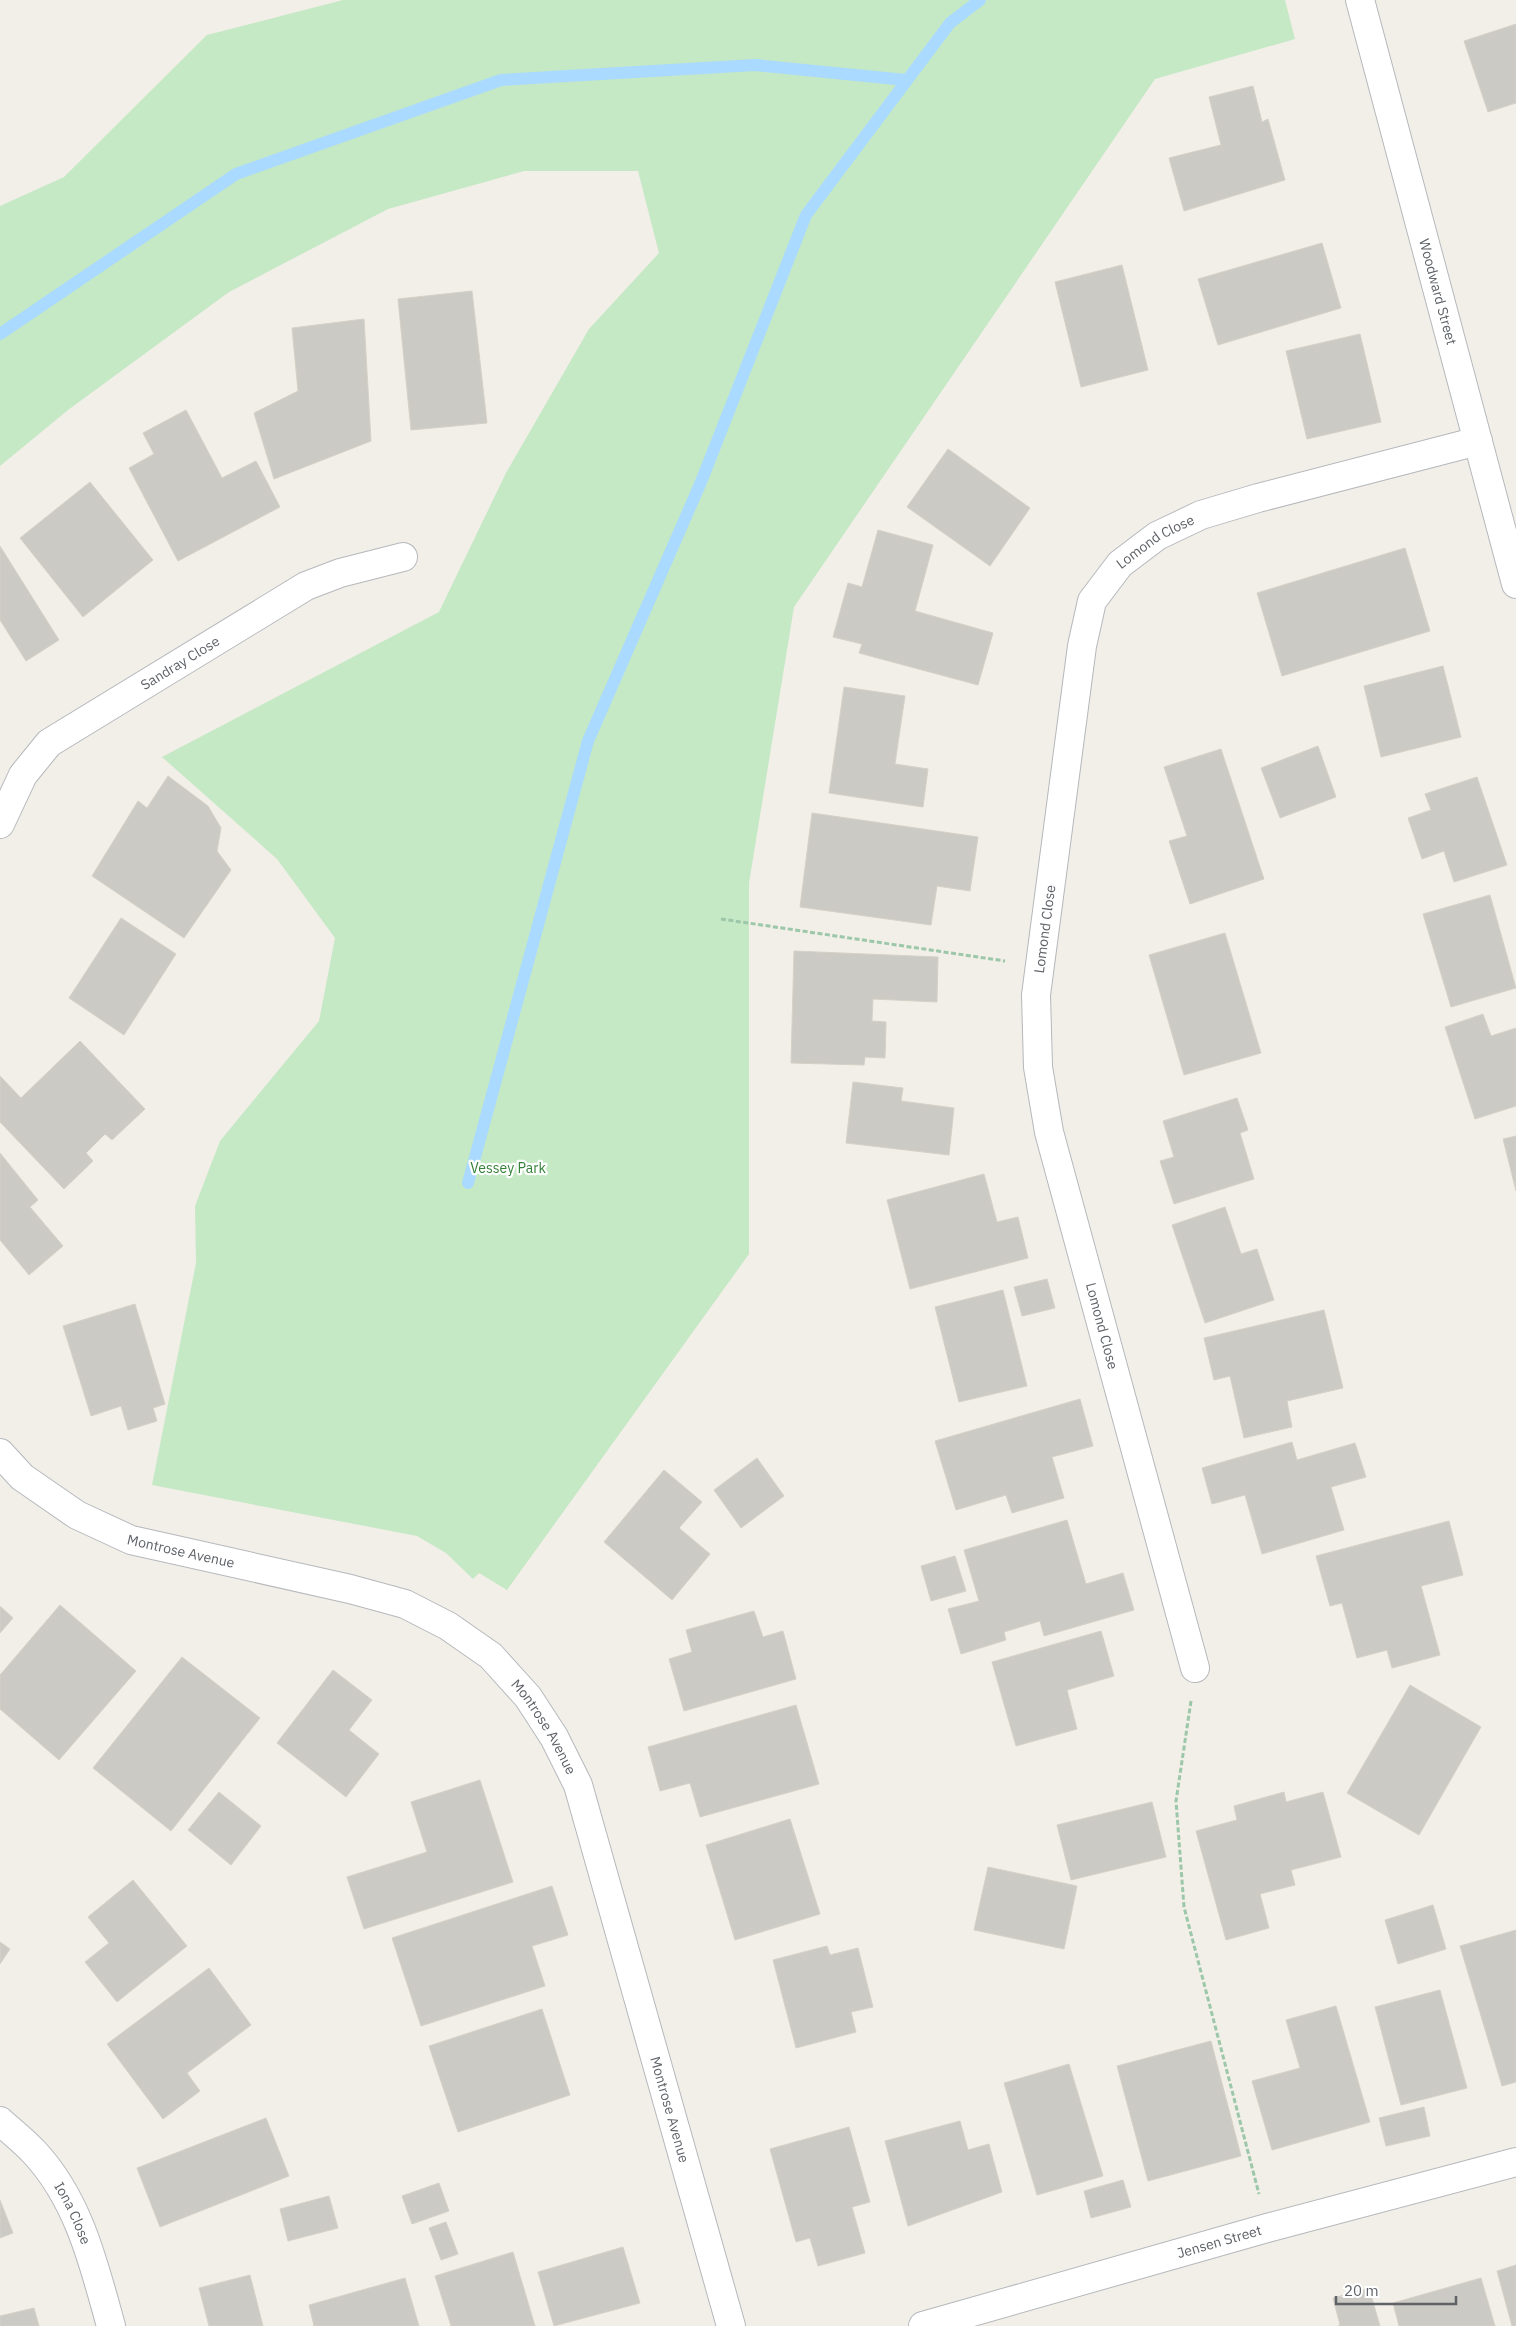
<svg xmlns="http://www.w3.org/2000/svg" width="1516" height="2326" font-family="'IBM Plex Sans',sans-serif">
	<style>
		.green { fill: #c5e8c5 }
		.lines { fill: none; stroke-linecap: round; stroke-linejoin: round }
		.stream { stroke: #aadaff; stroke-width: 12 }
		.building { fill: #cccac5; stroke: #d6d1c6 }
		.minor-casing { stroke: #b5b8bc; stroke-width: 30 }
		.path { stroke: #9cc7a9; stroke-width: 3; stroke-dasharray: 5 2.5; stroke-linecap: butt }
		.minor { stroke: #fff; stroke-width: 28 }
		.labels { text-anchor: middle; stroke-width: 4.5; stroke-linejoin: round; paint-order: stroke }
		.street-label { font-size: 14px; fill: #5f6368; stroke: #fff }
		.park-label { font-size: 14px; fill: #348238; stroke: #fff }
	</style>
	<rect width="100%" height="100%" fill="#f1efe8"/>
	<path class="green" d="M343,0H1285L1295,39L1155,79L794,607L749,883V1254L507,1590L479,1573L473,1579L446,1553L417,1536L152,1485L196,1263L195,1206L220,1141L319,1021L335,938L277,859L162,757L439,612L506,473L589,329L659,253L638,171H524L388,209L229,292L68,410L0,466V206L64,177L207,35Z"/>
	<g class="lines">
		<path class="stream" d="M0,334L236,174L501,80L755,65L906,80
			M468,1183L588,741L701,482L806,215L950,23L980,0"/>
	</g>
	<path class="building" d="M1516,24V103L1488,112L1464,41Z
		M1253,86L1262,122L1268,119L1285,180L1184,211L1169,158L1221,145L1209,97Z
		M1322,243L1341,308L1218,345L1198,279Z
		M1122,265L1148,370L1081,387L1055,282Z
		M472,291L487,423L411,430L398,299Z
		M364,319L371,441L274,479L254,413L298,391L292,328Z
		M1360,334L1381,422L1307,439L1286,351Z
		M186,410L222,478L256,461L280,507L178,561L129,468L154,454L143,433Z
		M948,449L1030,508L990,566L907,507Z
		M90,482L153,560L83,617L20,538Z
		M878,530L933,545L915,611L993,633L978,685L859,653L862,644L833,637L848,583L862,587Z
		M0,546L59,640L26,661L0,620Z
		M1405,548L1430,631L1282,676L1257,593Z
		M1443,666L1461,737L1381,757L1364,686Z
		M844,687L905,696L895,764L928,769L923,807L829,793Z
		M1318,746L1336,797L1280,818L1261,768Z
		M1221,749L1264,879L1190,904L1169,841L1187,836L1164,767Z
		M168,776L208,806L221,828L217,851L231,870L184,938L92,876L138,801L147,808Z
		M1477,777L1507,865L1454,882L1444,851L1422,859L1408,818L1431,810L1425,794Z
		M812,813L978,837L970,891L937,886L931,925L800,907Z
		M1490,895L1516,988L1451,1007L1423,914Z
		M121,918L176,954L124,1035L69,998Z
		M1225,933L1261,1053L1184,1075L1149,955Z
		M794,951L938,957L937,1002L873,999L872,1021L886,1022L885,1058L865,1057L864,1065L791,1063Z
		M1483,1014L1491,1036L1516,1028V1106L1475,1119L1445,1027Z
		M80,1041L145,1109L112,1140L105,1134L86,1153L93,1161L64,1189L0,1122V1076L21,1098Z
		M853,1082L903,1088L901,1101L954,1108L949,1155L846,1143Z
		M1237,1098L1248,1130L1240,1133L1254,1179L1174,1204L1160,1161L1174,1157L1163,1121Z
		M1516,1136V1191L1503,1139Z
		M0,1153L38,1200L30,1207L63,1246L29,1275L0,1240Z
		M984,1174L997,1222L1018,1217L1028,1258L910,1289L887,1200Z
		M1225,1207L1241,1254L1257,1249L1274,1300L1205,1323L1172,1225Z
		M1047,1279L1055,1308L1022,1316L1014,1287Z
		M1003,1290L1027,1386L959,1402L935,1307Z
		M135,1304L165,1404L153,1408L157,1421L128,1430L121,1406L91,1416L63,1326Z
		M1324,1310L1343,1388L1287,1401L1292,1427L1244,1438L1230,1376L1214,1380L1204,1338Z
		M1080,1399L1093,1446L1052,1457L1064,1498L1012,1513L1006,1495L956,1510L935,1441Z
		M1292,1442L1297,1460L1355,1443L1366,1477L1331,1487L1344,1530L1262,1554L1245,1495L1212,1504L1202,1468Z
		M757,1458L784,1496L741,1528L714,1490Z
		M664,1470L702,1502L679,1528L710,1554L672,1600L604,1542Z
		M1067,1520L1086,1584L1123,1573L1134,1610L1044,1636L1040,1621L1004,1632L1006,1640L961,1654L948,1609L979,1601L964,1550Z
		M1449,1521L1463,1575L1421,1586L1440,1655L1392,1668L1387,1650L1357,1658L1342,1603L1330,1606L1316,1556Z
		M955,1556L966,1591L931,1601L921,1566Z
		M60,1605L136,1671L59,1760L0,1709V1675Z
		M0,1606L13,1618L0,1633Z
		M754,1611L763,1637L783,1631L796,1679L684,1711L669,1659L692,1652L686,1630Z
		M1101,1631L1114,1676L1067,1690L1077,1729L1016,1746L992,1662Z
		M182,1657L260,1718L171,1831L93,1768Z
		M333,1670L372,1700L349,1730L379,1754L346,1797L277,1743Z
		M1410,1685L1481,1727L1419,1835L1347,1793Z
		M796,1705L819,1784L700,1817L690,1783L660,1791L648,1747Z
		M480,1780L513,1882L364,1929L347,1877L427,1852L411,1802Z
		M219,1792L261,1826L231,1865L188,1830Z
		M1284,1792L1286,1802L1323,1792L1341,1857L1291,1870L1295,1885L1260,1894L1269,1928L1226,1940L1196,1831L1237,1820L1234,1806Z
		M1152,1802L1166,1857L1071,1880L1057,1825Z
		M790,1819L820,1914L735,1940L706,1845Z
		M988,1867L1077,1886L1064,1949L974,1930Z
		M133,1880L187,1946L117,2002L85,1962L109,1943L88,1917Z
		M552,1886L568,1935L532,1946L545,1986L421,2026L392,1938Z
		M1433,1905L1446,1949L1398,1964L1385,1920Z
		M1516,1930V2082L1502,2086L1460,1946Z
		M0,1942L10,1949L0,1964Z
		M827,1946L830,1955L858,1948L873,2007L851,2012L856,2032L796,2048L773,1960Z
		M209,1968L251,2025L187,2073L200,2091L163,2119L107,2044Z
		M1440,1990L1467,2088L1401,2105L1375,2007Z
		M1336,2006L1370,2122L1272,2150L1252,2081L1300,2068L1286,2020Z
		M542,2009L570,2095L458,2132L429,2046Z
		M1211,2041L1241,2156L1148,2181L1117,2066Z
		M1069,2064L1103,2176L1037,2195L1004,2083Z
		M1424,2107L1430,2136L1386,2146L1379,2118Z
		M266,2118L289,2176L160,2227L137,2168Z
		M960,2121L968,2150L989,2144L1002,2192L908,2226L885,2141Z
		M849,2127L870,2202L852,2207L865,2253L818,2266L810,2238L796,2242L770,2149Z
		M1123,2180L1131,2207L1091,2218L1084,2191Z
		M439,2183L449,2211L412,2224L402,2196Z
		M329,2196L338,2228L288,2241L280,2209Z
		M0,2200L13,2233L0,2238Z
		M446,2222L458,2254L441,2260L429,2228Z
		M623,2247L640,2303L554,2326L538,2272Z
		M513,2252L535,2326H451L435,2276Z
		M1516,2265V2326H1512L1497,2271Z
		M250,2275L263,2326H209L199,2288Z
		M405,2278L419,2326H314L309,2305Z
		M1481,2278L1495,2326H1399L1393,2303Z
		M1369,2288L1380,2326H1338L1340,2325L1333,2298Z
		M34,2308L39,2326H0V2316Z"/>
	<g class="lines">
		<defs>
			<g id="minor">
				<path id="s1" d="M1360,0L1516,584"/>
				<path id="s2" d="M0,824L23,775L49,743L306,586L340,573L403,557"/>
				<path id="s3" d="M0,1453L22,1477L77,1515L131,1540L350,1589L405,1604L448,1626L491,1656L528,1697L554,1737L578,1785L731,2326"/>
				<path id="s4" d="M1195,1668L1049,1132L1038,1067L1036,995L1082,646L1092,601L1120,564L1157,536L1201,515L1258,498L1478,441"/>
				<path id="s5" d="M0,2121C11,2131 24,2141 34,2152C79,2200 94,2265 111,2326"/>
				<path id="s6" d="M923,2326L1267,2228L1516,2162"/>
			</g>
		</defs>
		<use href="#minor" class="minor-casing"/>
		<path class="path" d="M721,919L1005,961
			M1191,1701L1176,1801L1184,1907L1259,2194"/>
		<use href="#minor" class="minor"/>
	</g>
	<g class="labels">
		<g class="street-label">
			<text dy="5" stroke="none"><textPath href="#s1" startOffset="302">Woodward Street</textPath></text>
			<text dy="5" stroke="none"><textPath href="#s4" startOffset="1180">Lomond Close</textPath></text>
			<text dy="5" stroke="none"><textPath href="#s2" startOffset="249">Sandray Close</textPath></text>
			<text dy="5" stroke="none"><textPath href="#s4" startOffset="760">Lomond Close</textPath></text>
			<text transform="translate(1102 1326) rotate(75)" y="5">Lomond Close</text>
			<text dy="5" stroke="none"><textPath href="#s3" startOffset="210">Montrose Avenue</textPath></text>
			<text dy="5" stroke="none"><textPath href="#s3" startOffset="630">Montrose Avenue</textPath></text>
			<text dy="5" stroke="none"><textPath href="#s3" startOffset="1035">Montrose Avenue</textPath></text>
			<text dy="5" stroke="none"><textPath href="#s5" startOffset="119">Iona Close</textPath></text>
			<text dy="5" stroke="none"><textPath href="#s6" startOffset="308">Jensen Street</textPath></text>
		</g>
		<g class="park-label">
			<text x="508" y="1173">Vessey Park</text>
		</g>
	</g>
	<path d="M1336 2296v8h120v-8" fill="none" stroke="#5f6368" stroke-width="2.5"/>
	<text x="1344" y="2296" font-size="15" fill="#5f6368" stroke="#ffffff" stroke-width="4" paint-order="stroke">20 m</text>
</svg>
